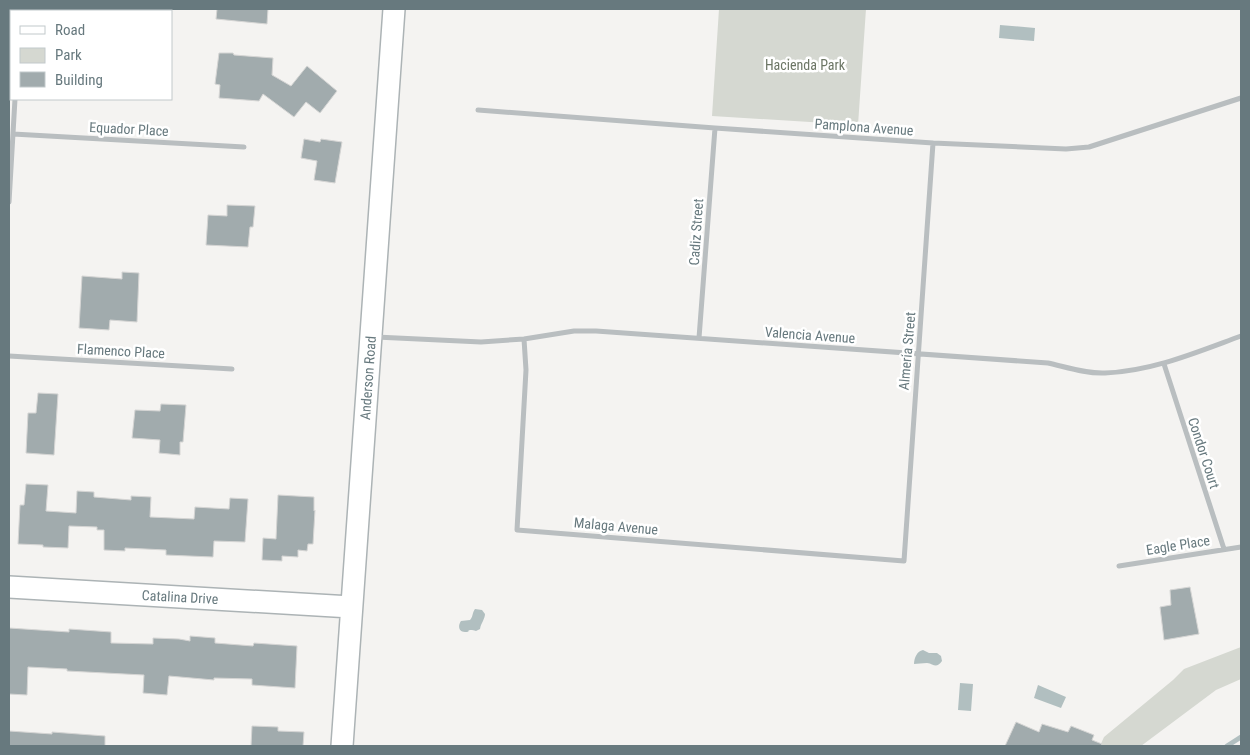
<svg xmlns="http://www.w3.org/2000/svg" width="1250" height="755" font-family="'Roboto Condensed',sans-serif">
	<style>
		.green { fill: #d5d8d1 }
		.water { fill: #b1bfc0 }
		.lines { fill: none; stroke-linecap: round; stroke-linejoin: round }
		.stream { stroke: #b1bfc0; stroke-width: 5 }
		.building { fill: #a1abad; stroke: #d5d5d4 }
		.secondary-casing { stroke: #acb3b5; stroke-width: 24 }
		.street { stroke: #b9bec0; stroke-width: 5 }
		.secondary { stroke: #fff; stroke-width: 21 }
		.labels { text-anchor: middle; stroke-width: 5; stroke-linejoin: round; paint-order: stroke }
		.park-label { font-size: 14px; fill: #6c7665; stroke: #fff }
		.street-label { font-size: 14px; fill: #67797e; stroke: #fff }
	</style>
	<rect width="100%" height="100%" fill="#f4f3f1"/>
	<path class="green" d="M719,9H866L858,125L712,116Z
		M1241,647V679L1216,690L1141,746H1100L1104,737L1173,680L1184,669Z"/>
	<path class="water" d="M1000,25L1035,28L1034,41L999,38Z
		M475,609L482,610L485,614C485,619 481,623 480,629L476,631C475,631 474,630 472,630C465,630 472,632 465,632C458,632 458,625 461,621L470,620C473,617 472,613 475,609Z
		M923,650L929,653H937L941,656L942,661C936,669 934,664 927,663C922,663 918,664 914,664C914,658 917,651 923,650Z
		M960,683L973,684L971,711L958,710Z
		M1038,685L1066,697L1061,708L1034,698Z"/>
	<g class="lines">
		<path class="stream" d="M1227,746L1241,737"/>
	</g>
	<path class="building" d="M217,9H268L267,24L216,19Z
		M219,53H233L234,55L273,58L272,75L291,86L307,66L337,91L320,113L306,102L294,117L263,94L259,101L219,98L220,85L215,84Z
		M304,139L320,142L321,139L342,142L335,183L314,180L317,161L301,158Z
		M227,205L255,206L253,227H250L248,247L206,245L208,215L227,216Z
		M122,272L139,273L137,322L110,320L109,330L79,328L82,276L122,279Z
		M38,393L58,394L54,455L26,453L28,413H36Z
		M161,404L186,405L183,442H180V455L159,453L160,440L132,438L135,410L160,411Z
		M26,484L48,485L46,511L76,513L77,491L94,492V497L131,500V496L151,497L150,517L194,519L195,507L229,509L230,498L248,499L245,542L214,541L213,557L166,555V550L125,548V551L104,550V530H97V527L69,526L68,548L43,547V545L18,544L20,505H24Z
		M278,495L314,497V511L315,510L313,544H308L307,551L298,550V557L282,556V561L262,560L263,538L276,539Z
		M1190,587L1199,634L1164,640L1160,607L1171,605L1170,590Z
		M9,628L69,632V629L111,632V643L153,644V638L179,639L190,641V636L215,638V643L253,646L254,643L297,646L295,688L252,685V679L214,678V680L169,676L167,695L143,693L144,675L67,671V669L28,667L27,695L9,694Z
		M1016,722L1039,732L1042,724L1068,732L1071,726L1094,735L1092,740L1102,744L1101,746H1005Z
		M252,726L278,727V731L304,732L303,746H251Z
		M9,731L52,734V732L105,736V746H9Z"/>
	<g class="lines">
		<defs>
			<path id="secondary" d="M9,587L351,607
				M342,746L394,9"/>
		</defs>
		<use href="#secondary" class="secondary-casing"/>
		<path class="street" d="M21,11V9
			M478,110L715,128L933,143L1066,149L1089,147L1241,98
			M13,134L244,147
			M9,202L15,99
			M376,337L481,342L524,339L574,331H596L1048,363C1066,367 1086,374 1105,373C1153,371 1197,352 1241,336
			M699,338L715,128
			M524,339L526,370L517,530L904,561C913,421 924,282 933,143
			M9,356L232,369
			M1164,364L1224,549
			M1119,566L1241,547"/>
		<use href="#secondary" class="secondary"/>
	</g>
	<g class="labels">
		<g class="park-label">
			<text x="805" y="70">Hacienda Park</text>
		</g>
		<g class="street-label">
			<text transform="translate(864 127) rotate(4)" y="5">Pamplona Avenue</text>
			<text transform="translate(129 129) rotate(3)" y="5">Equador Place</text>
			<text transform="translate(696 232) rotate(-86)" y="5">Cadiz Street</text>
			<text transform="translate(810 335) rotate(4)" y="5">Valencia Avenue</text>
			<text transform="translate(121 351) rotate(3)" y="5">Flamenco Place</text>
			<text transform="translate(907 351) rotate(-85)" y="5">Almeria Street</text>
			<text transform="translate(368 378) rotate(-86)" y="5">Anderson Road</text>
			<text transform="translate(1204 453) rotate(72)" y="5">Condor Court</text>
			<text transform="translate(616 526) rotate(5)" y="5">Malaga Avenue</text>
			<text transform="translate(1178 545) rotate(-9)" y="5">Eagle Place</text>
			<text transform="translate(180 597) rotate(3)" y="5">Catalina Drive</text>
		</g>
	</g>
	<rect width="1250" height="755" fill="none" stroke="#67797e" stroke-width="20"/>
	<rect x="10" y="10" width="162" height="90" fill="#ffffff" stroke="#c2c9cb"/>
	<rect x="20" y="26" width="25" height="8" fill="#ffffff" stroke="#c2c9cb"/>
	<text x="55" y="35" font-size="15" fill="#67797e">Road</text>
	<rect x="20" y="48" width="25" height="15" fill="#d5d8d1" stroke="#c2c9cb"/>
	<text x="55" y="60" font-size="15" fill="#67797e">Park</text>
	<rect x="20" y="72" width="25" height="15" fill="#a1abad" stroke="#c2c9cb"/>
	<text x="55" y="85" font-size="15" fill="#67797e">Building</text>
</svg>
